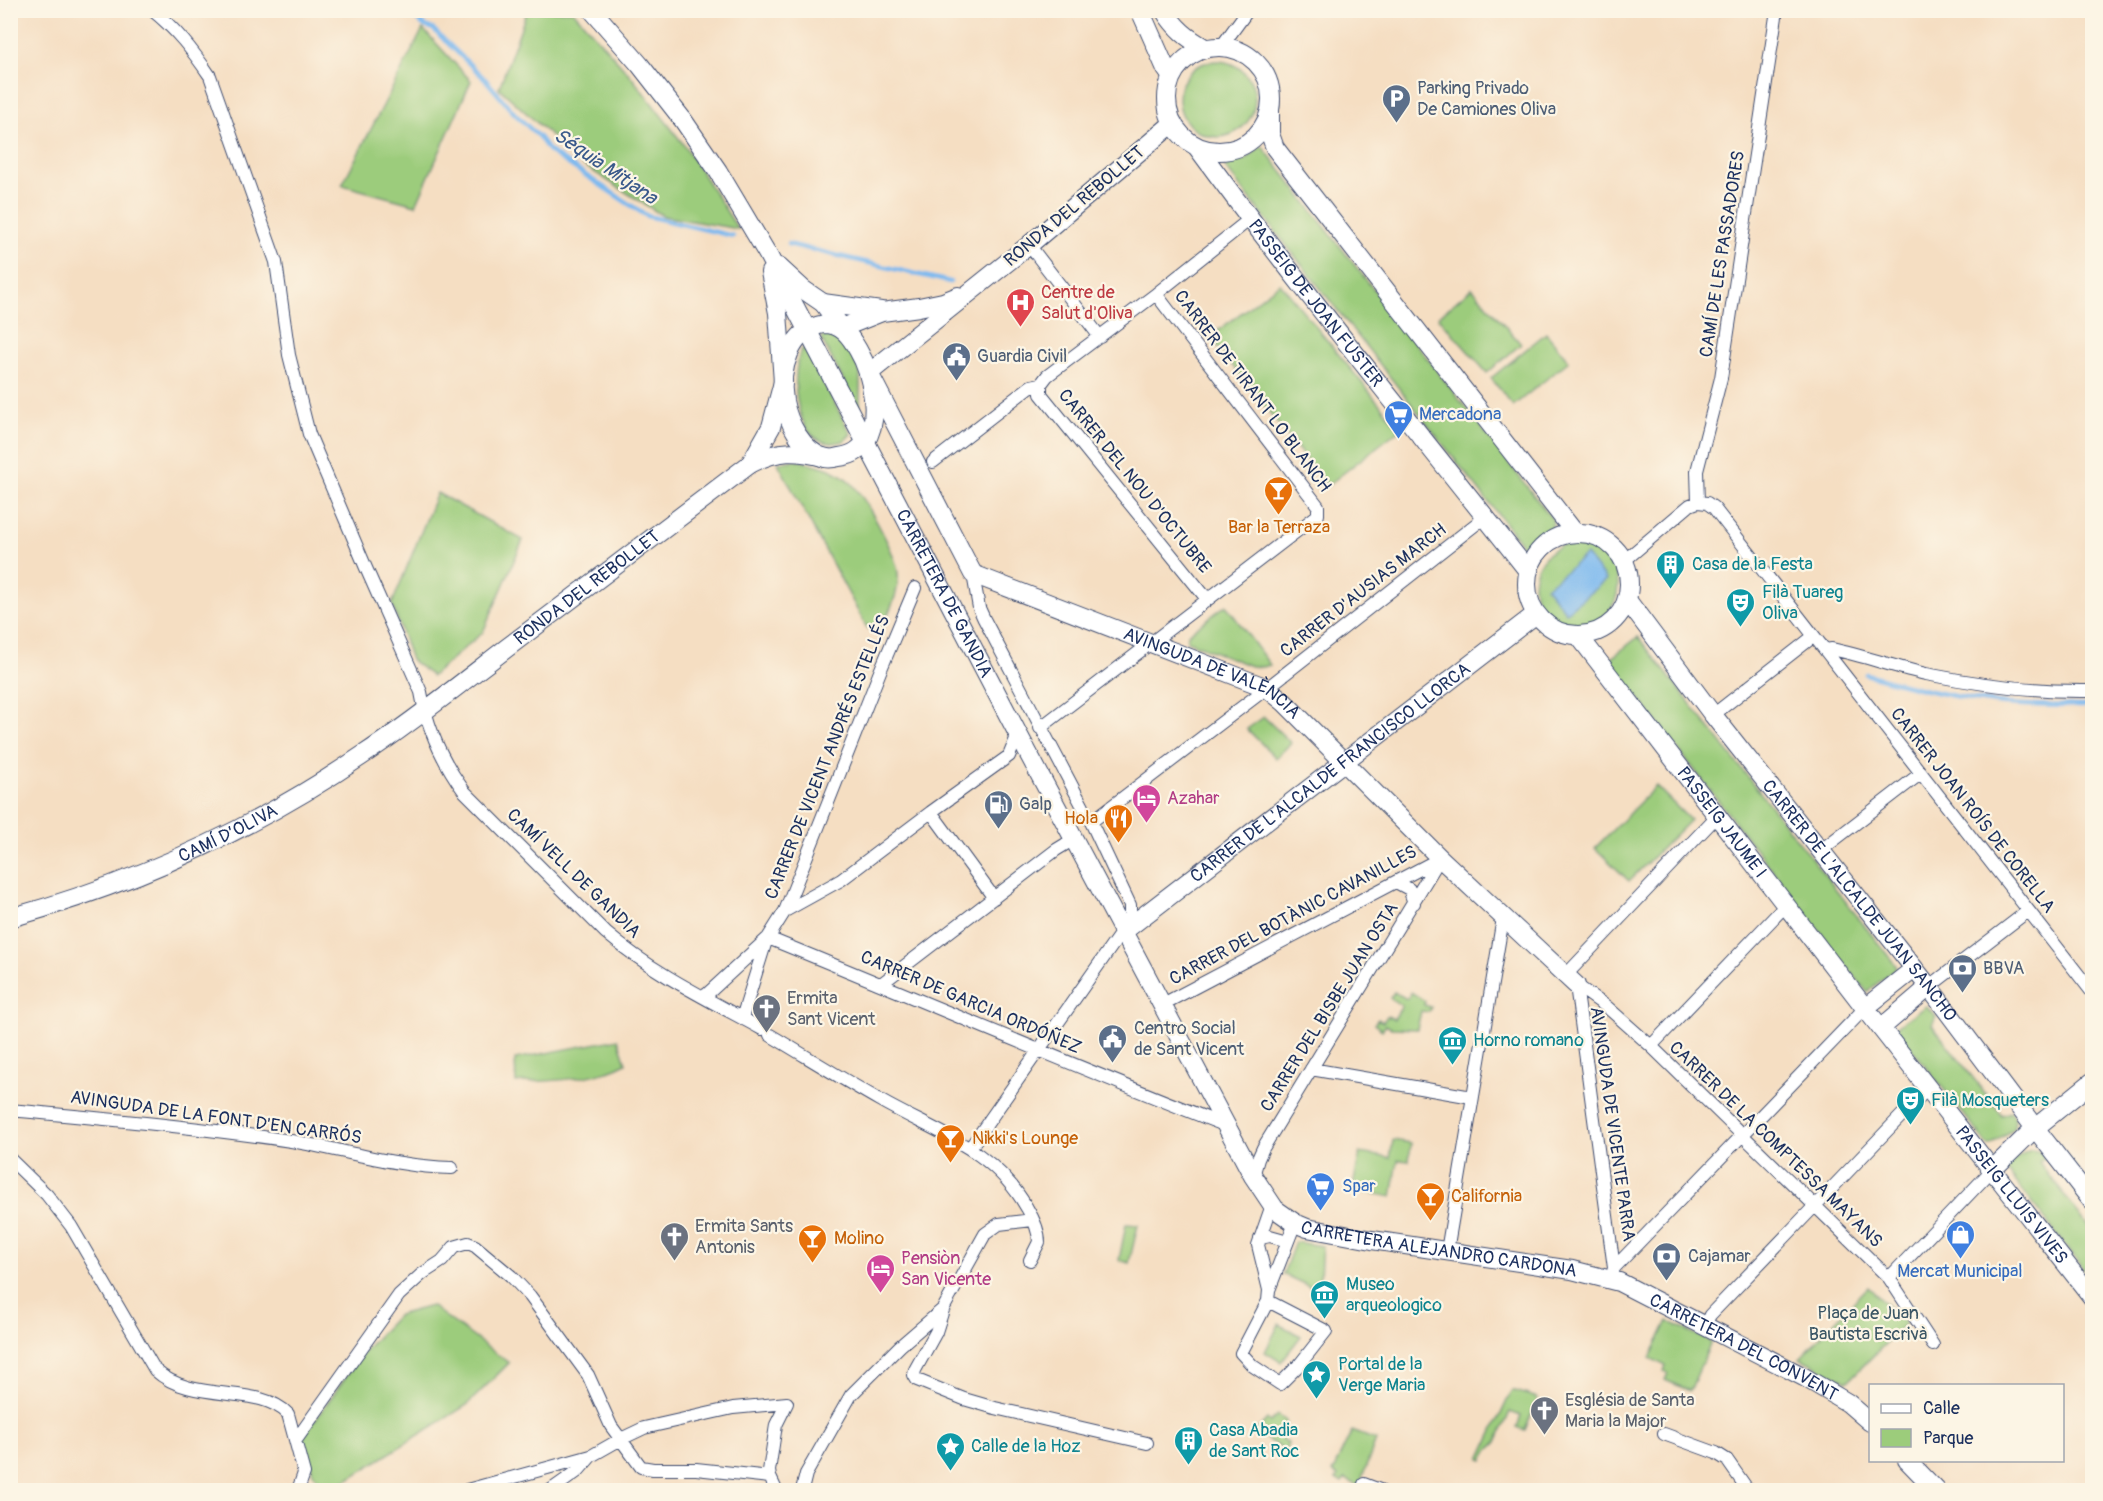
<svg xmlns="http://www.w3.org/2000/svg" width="2103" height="1501" font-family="Pangolin,sans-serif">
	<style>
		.green { fill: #9ccc7b; stroke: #5c7e6c; stroke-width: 1.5 }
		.water { fill: #7db9ef; stroke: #4c74a6; stroke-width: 1.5 }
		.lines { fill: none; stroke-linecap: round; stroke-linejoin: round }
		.stream { stroke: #7db9ef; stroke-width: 4.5 }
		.street-casing { stroke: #3c496d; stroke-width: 14 }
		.secondary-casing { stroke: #3c496d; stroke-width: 20 }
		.street { stroke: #fff; stroke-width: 12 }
		.secondary { stroke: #fff; stroke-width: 18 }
		.labels { text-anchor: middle; stroke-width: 4.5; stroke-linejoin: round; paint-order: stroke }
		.service-label { font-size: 18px; fill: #4e5e75; stroke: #fcf5e5; text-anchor: start }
		.street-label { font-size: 18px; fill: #1b2f5e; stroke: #fcf5e5 }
		.health-label { font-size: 18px; fill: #be3a42; stroke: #fcf5e5; text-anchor: start }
		.shop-label { font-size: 18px; fill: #366cbe; stroke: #fcf5e5; text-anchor: start }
		.food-label { font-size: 18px; fill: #c56008; stroke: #fcf5e5; text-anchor: start }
		.culture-label { font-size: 18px; fill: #0d838f; stroke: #fcf5e5; text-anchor: start }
		.hotel-label { font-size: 18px; fill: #b23c85; stroke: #fcf5e5; text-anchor: start }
		.worship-label { font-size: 18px; fill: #5b616d; stroke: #fcf5e5; text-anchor: start }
		.park-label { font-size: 18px; fill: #3b5665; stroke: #fcf5e5 }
		.water-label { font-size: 20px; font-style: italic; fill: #38588a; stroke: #fcf5e5 }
	</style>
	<rect width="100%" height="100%" fill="#fcf5e5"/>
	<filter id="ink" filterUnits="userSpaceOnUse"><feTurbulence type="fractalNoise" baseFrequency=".0167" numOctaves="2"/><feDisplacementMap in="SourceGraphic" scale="12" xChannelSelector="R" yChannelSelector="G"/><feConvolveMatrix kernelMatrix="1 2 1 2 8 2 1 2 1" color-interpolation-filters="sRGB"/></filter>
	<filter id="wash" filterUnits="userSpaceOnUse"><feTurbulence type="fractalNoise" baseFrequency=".008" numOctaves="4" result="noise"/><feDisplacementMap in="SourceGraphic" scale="24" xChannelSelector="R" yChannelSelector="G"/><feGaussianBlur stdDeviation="1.35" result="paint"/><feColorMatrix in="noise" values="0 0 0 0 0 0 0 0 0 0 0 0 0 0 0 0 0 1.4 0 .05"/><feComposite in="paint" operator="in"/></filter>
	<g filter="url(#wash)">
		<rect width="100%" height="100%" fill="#f5dec2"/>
		<path class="green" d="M527,11H573L630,75L684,145L738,229L663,216L583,165L499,88Z
			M423,29L471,81L416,205L342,185Z
			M1179 99a38 38 0 1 1 76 0a38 38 0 1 1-76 0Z
			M1262,146L1553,520L1552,528L1540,535L1528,547L1523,546L1224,166L1246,159Z
			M1280,283L1400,429L1327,486L1210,337Z
			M1472,288L1521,344L1487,373L1438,317Z
			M1546,333L1569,361L1513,406L1491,378Z
			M830,334L847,342L860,373V406H857L822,340V336Z
			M805,348L851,434L844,441C795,456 789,379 801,350Z
			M795,460C815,464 834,467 850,482C864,495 897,555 898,574C899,589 894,601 888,614C884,624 881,630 869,629L866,626L778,463Z
			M437,493L523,540L483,632L432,676L411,660L392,604Z
			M1534 585a42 42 0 1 1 84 0a42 42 0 1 1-84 0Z
			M1226,605L1270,665L1262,667L1251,666L1187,641L1188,634Z
			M1638,637L1897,967L1867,992L1609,660Z
			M1264,717L1291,743L1276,758L1247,729Z
			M1656,786L1690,820L1629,881L1595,848Z
			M1394,992L1407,999L1411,992L1425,1001L1424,1005L1431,1007L1429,1012L1421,1011L1417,1029L1391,1028L1386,1025L1382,1030L1374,1024L1378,1019L1383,1022L1387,1016L1394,1019L1402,1006L1390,998Z
			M1926,1006L1936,1016L1932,1025L2002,1115L2011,1112L2015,1117L2014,1128L1991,1145H1988L1897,1030L1898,1025Z
			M618,1039L626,1063C594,1081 552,1080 516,1083L515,1059Z
			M1393,1140L1411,1143L1409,1161L1398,1160L1392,1197L1352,1190L1360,1153L1390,1158Z
			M2031,1150L2038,1151L2046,1157L2039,1162L2092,1231V1280L2006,1169C2010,1161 2022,1153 2031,1150Z
			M1126,1224L1138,1225L1129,1263L1119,1260Z
			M1295,1242L1322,1246L1319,1291L1283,1274Z
			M1868,1287L1906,1323L1847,1382L1800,1358Z
			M431,1306L509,1363L467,1405L331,1490H324L313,1473L303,1437L365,1350L398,1315Z
			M1668,1321L1711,1342L1690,1391L1665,1380L1668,1373L1664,1371L1666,1366L1650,1358Z
			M1279,1324L1301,1336L1281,1362L1265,1352Z
			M1512,1390L1538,1398L1525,1430L1517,1427L1521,1416L1510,1412L1497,1442L1488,1451L1483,1460L1480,1459Z
			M1278,1415L1286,1421L1282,1440L1288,1442L1286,1451L1271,1442L1256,1431L1267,1419L1270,1422Z
			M1352,1431L1376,1440L1359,1486L1345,1479L1342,1483L1336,1479L1338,1476L1332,1472L1336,1468V1464Z"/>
		<path class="water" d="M1586,555L1606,580L1566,612L1546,587Z"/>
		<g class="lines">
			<path class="stream" d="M404,10L425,26L433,29L485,79L515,114L539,137L549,151L647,216L733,236
				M788,244L950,282
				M1866,674C1911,687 1958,699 2005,704C2034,706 2063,706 2092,706"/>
		</g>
	</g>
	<g filter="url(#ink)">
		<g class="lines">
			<defs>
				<path id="street" d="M152,10C176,29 193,51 210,76L276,262L289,355L309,434L366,568L421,692C427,727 443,762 464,791L606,933C653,973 709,1000 762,1029
					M1221,47L1248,10
					M1029,245L1100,337
					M1041,384V394L1207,599
					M933,462L1031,386L1041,384L1047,376L1156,294L1250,219
					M1698,502L1707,503L1714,508L2092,992
					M1698,502L1697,471L1721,378L1777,10
					M1624,561L1690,505L1698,502
					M1825,650L1832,649C1864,656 1895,667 1926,674C1981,685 2037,692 2092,691
					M1713,715L1814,636
					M1040,728L1318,515V506L1156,294
					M931,812L994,898
					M1091,822L1267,688L1485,517
					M1820,851L1920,774
					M1396,882L1409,889L1414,903
					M785,911L841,880L931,812L1009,756L1018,734
					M768,938C921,1000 1073,1066 1227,1126
					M1566,975L1717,816
					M881,984L1056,850L1074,839
					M1576,985L1607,1007L1651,1046L1889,1278L1933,1345
					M1576,985L1614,1268
					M1929,987L2028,911
					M704,997L768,938L785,911L881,669L915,588
					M1163,1004L1439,859
					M742,1018L766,941
					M770,1035C807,1057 844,1080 881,1101C937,1133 993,1148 1027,1208C1033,1218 1039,1230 1039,1242L1030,1260
					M1651,1046L1786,905
					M1311,1069L1472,1097
					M10,1110C104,1119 198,1127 291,1141C344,1150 398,1167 452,1168
					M970,1148L1130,920V905L1091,822L984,619L979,608L973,574
					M10,1159L47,1195L71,1226L155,1370C193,1405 259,1383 288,1414L304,1473L298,1490
					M1253,1176L1258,1159L1263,1148L1440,858
					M1260,1238L1270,1236L1288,1241
					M1447,1251L1503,918
					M1889,1278L1992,1170
					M1611,1279L1614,1268L1865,1008
					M1269,1290L1258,1245L1272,1205
					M1268,1301L1326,1331L1300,1364L1280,1384L1253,1366L1241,1353L1268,1301L1269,1290L1295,1223
					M943,1310L936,1332L915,1370L914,1375L917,1380L964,1399L995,1408L1147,1443
					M1705,1325L1710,1315L1928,1088
					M1664,1434L1716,1453L1727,1460L1748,1490
					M296,1440L399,1295L422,1274L442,1261L454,1247L468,1243L475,1246L511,1276L530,1296L588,1375L611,1426L641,1467L653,1469H696L770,1477
					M1364,1484L1380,1490
					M467,1490L591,1456L621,1439L644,1428L733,1408L787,1403
					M551,1490L578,1471L591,1456
					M776,1490L770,1477L769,1471L776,1425L787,1403
					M802,1490L806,1474L851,1395L900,1346L943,1309L985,1234L999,1224L1033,1220"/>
				<g id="secondary">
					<path id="s1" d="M592,10L640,65L683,120L718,171L768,255L1018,734L1253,1176L1275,1209L1295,1223L1307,1228L1372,1240L1572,1270L1619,1282L1804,1377L1848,1403L1870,1422"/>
					<path d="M1140,10L1166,69L1171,76"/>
					<path d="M1164,10C1175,28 1187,38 1205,48"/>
					<circle cx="1219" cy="99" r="52"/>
					<path d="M1270,112V134L1275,148L1575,533"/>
					<path id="s2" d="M1172,124L1029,245L869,373L973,574L1267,688L1284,702L1440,858L1576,985"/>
					<path id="s3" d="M1197,147C1303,292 1417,430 1528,571"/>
					<path d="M779,267L804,290L823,303L842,328L882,312L919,307L943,302L958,296"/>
					<path d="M823,303L881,311"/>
					<path d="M824,324C842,324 850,336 858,350C867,365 871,380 873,398C876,423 870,454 839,457C835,458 829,459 825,458C802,451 788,422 784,401C779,371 789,330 824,324Z"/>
					<path d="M750,464L771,427L783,382L778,313L770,272"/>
					<circle cx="1578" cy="584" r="51"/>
					<path id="s4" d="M1627,600L1713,715L1929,987L2035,1128L2092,1201"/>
					<path id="s5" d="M1578,635L1865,1008L2092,1297"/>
					<path id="s6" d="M10,918C135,883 256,828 363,755C413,722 460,684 508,647C588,586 669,525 750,464C778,449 796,450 827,458"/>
					<path id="s7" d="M1124,931L1536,614"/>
					<path d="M1865,1008L1914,969"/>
					<path d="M1881,1028L1929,987"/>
					<path d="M1992,1170L2035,1128L2092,1082"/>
					<path d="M1907,1460L1936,1490"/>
				</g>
			</defs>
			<use href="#street" class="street-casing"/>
			<use href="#secondary" class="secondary-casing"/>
			<use href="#street" class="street"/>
			<use href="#secondary" class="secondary"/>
		</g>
	</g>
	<defs>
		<symbol id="parking-pin" viewBox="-11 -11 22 30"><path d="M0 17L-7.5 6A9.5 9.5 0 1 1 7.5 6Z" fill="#5c6f8a" stroke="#fcf5e5"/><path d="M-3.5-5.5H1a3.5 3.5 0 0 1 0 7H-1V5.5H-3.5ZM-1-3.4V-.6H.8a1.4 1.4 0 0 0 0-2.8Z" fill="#fff"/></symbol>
		<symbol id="hospital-pin" viewBox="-11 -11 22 30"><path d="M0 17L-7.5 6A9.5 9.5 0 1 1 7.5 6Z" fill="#e0444e" stroke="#fcf5e5"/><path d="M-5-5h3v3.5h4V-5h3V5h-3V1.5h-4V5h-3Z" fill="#fff"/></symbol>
		<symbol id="civic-pin" viewBox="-11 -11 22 30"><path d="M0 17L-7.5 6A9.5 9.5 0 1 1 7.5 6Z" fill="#5c6f8a" stroke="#fcf5e5"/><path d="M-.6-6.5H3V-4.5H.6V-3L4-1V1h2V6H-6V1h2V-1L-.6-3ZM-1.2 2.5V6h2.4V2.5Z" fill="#fff"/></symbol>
		<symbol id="supermarket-pin" viewBox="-11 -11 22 30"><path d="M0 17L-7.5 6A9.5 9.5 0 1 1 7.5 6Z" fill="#3f7fe0" stroke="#fcf5e5"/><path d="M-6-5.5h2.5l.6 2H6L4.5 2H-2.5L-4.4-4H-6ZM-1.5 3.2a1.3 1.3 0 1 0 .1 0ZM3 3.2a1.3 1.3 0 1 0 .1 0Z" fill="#fff"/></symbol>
		<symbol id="bar-pin" viewBox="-11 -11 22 30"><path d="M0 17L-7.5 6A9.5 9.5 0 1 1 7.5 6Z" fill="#e8710a" stroke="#fcf5e5"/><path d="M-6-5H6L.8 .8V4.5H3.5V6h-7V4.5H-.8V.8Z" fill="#fff"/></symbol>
		<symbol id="building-pin" viewBox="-11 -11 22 30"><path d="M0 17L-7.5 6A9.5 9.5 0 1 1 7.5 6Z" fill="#0f9aa8" stroke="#fcf5e5"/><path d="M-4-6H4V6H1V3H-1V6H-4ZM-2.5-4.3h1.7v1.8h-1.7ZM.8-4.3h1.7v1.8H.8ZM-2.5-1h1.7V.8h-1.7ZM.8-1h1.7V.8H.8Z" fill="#fff"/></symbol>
		<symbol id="theatre-pin" viewBox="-11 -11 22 30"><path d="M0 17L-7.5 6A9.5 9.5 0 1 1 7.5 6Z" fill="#0f9aa8" stroke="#fcf5e5"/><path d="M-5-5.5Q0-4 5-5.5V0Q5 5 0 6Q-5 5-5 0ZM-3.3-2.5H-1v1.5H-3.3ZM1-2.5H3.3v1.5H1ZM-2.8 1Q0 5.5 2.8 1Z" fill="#fff"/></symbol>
		<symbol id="hotel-pin" viewBox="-11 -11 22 30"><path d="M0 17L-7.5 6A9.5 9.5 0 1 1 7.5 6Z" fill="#d1479c" stroke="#fcf5e5"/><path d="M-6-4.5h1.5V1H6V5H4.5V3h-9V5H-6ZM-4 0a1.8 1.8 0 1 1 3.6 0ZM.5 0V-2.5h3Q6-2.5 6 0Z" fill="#fff"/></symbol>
		<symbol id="fuel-pin" viewBox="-11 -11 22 30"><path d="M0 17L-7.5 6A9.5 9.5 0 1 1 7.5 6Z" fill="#5c6f8a" stroke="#fcf5e5"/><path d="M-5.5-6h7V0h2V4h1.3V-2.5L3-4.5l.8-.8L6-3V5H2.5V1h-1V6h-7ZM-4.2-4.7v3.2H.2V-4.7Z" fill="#fff"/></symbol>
		<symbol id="restaurant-pin" viewBox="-11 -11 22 30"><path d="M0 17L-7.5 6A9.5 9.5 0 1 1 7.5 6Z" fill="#e8710a" stroke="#fcf5e5"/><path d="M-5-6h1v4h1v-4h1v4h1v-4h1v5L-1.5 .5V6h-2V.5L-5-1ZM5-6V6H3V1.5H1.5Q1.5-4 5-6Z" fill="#fff"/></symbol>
		<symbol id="bank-pin" viewBox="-11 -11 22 30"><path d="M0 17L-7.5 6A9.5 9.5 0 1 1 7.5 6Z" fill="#5c6f8a" stroke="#fcf5e5"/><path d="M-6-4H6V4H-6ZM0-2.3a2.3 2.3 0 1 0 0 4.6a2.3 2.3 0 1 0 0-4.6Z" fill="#fff"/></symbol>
		<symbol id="church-pin" viewBox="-11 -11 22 30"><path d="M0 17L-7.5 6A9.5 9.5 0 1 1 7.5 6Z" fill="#6b7280" stroke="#fcf5e5"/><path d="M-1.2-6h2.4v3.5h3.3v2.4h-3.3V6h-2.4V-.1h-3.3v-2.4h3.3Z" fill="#fff"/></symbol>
		<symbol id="museum-pin" viewBox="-11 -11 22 30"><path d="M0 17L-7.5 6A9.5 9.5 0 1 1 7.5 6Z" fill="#0f9aa8" stroke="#fcf5e5"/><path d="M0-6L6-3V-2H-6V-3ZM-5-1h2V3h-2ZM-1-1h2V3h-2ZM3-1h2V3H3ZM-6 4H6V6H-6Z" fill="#fff"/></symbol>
		<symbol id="shop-pin" viewBox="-11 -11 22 30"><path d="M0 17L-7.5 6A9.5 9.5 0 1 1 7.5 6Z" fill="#3f7fe0" stroke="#fcf5e5"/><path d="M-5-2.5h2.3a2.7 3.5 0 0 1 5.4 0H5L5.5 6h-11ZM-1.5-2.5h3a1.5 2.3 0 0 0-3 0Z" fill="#fff"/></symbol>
		<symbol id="sight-pin" viewBox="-11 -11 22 30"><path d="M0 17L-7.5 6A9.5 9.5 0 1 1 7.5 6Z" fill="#0f9aa8" stroke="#fcf5e5"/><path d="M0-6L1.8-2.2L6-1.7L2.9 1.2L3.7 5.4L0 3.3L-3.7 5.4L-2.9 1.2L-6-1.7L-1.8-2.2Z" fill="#fff"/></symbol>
	</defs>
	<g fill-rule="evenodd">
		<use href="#parking-pin" x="1380" y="82" width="33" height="45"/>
		<use href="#hospital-pin" x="1004" y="286" width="33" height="45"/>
		<use href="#civic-pin" x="940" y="340" width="33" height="45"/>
		<use href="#supermarket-pin" x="1382" y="398" width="33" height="45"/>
		<use href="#bar-pin" x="1262" y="474" width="33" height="45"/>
		<use href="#building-pin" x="1654" y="548" width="33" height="45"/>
		<use href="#theatre-pin" x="1724" y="586" width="33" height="45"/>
		<use href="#hotel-pin" x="1130" y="782" width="33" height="45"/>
		<use href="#fuel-pin" x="982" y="788" width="33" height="45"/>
		<use href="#restaurant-pin" x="1102" y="802" width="33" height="45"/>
		<use href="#bank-pin" x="1946" y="952" width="33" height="45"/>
		<use href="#church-pin" x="750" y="992" width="33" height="45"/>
		<use href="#civic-pin" x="1096" y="1022" width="33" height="45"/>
		<use href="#museum-pin" x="1436" y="1024" width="33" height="45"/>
		<use href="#theatre-pin" x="1894" y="1084" width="33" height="45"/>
		<use href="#bar-pin" x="934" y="1122" width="33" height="45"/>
		<use href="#supermarket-pin" x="1304" y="1170" width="33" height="45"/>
		<use href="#bar-pin" x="1414" y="1180" width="33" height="45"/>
		<use href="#shop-pin" x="1944" y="1218" width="33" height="45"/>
		<use href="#church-pin" x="658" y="1220" width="33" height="45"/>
		<use href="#bar-pin" x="796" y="1222" width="33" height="45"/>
		<use href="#bank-pin" x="1650" y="1240" width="33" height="45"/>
		<use href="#hotel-pin" x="864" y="1252" width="33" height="45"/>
		<use href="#museum-pin" x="1308" y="1278" width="33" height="45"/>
		<use href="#sight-pin" x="1300" y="1358" width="33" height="45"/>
		<use href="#church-pin" x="1528" y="1394" width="33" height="45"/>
		<use href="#building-pin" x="1172" y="1424" width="33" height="45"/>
		<use href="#sight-pin" x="934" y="1430" width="33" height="45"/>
	</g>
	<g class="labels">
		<g class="service-label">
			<text x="1417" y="94">Parking Privado<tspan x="1417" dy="21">De Camiones Oliva</tspan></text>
			<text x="977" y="362">Guardia Civil</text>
			<text x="1019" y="810">Galp</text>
			<text x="1983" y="974">BBVA</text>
			<text x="1134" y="1034">Centro Social<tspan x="1134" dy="21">de Sant Vicent</tspan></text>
			<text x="1688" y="1262">Cajamar</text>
		</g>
		<g class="street-label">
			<text transform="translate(1074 206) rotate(-40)" y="6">RONDA DEL REBOLLET</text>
			<text transform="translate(1722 254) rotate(-81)" y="6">CAMÍ DE LES PASSADORES</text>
			<text dy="6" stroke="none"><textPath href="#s3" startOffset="196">PASSEIG DE JOAN FUSTER</textPath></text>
			<text transform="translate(1253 391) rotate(53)" y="6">CARRER DE TIRANT LO BLANCH</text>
			<text transform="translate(1135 481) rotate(51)" y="6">CARRER DEL NOU D'OCTUBRE</text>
			<text dy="6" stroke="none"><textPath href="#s6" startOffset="670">RONDA DEL REBOLLET</textPath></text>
			<text transform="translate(1363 590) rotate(-38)" y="6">CARRER D'AUSIAS MARCH</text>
			<text dy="6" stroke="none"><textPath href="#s1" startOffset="684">CARRETERA DE GANDIA</textPath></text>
			<text dy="6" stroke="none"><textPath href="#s2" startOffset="878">AVINGUDA DE VALÈNCIA</textPath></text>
			<text transform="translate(827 757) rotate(-68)" y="6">CARRER DE VICENT ANDRÉS ESTELLÉS</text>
			<text dy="6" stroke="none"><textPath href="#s7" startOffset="260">CARRER DE L'ALCALDE FRANCISCO LLORCA</textPath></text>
			<text transform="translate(1973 810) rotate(52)" y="6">CARRER JOAN ROÍS DE CORELLA</text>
			<text dy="6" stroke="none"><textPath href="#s5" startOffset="236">PASSEIG JAUME I</textPath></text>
			<text dy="6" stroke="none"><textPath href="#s6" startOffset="234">CAMÍ D’OLIVA</textPath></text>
			<text transform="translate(574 873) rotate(44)" y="6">CAMÍ VELL DE GANDIA</text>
			<text dy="6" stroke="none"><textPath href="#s4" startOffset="380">CARRER DE L'ALCALDE JUAN SANCHO</textPath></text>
			<text transform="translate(1293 915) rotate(-28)" y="6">CARRER DEL BOTÀNIC CAVANILLES</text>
			<text transform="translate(971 1002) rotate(23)" y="6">CARRER DE GARCIA ORDÓÑEZ</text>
			<text transform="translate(1329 1007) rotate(-58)" y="6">CARRER DEL BISBE JUAN OSTA</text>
			<text transform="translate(216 1117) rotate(8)" y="6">AVINGUDA DE LA FONT D'EN CARRÓS</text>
			<text transform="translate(1613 1124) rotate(82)" y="6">AVINGUDA DE VICENTE PARRA</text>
			<text transform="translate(1776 1144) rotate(44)" y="6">CARRER DE LA COMPTESSA MAYANS</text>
			<text dy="6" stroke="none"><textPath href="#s5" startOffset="708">PASSEIG LLUIS VIVES</textPath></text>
			<text dy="6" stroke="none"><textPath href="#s1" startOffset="1554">CARRETERA ALEJANDRO CARDONA</textPath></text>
			<text dy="6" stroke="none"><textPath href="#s1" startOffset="1878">CARRETERA DEL CONVENT</textPath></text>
		</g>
		<g class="health-label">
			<text x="1041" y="298">Centre de<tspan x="1041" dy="21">Salut d'Oliva</tspan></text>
		</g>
		<g class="shop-label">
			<text x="1419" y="420">Mercadona</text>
			<text x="1342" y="1192">Spar</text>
			<text x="1960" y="1277" text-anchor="middle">Mercat Municipal</text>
		</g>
		<g class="food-label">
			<text x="1279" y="533" text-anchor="middle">Bar la Terraza</text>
			<text x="1098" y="824" text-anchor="end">Hola</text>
			<text x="972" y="1144">Nikki's Lounge</text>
			<text x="1451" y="1202">California</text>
			<text x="834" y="1244">Molino</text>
		</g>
		<g class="culture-label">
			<text x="1692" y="570">Casa de la Festa</text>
			<text x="1762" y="598">Filà Tuareg<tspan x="1762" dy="21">Oliva</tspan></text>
			<text x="1473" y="1046">Horno romano</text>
			<text x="1931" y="1106">Filà Mosqueters</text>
			<text x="1346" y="1290">Museo<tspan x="1346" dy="21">arqueologico</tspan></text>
			<text x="1338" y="1370">Portal de la<tspan x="1338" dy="21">Verge Maria</tspan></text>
			<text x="1209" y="1436">Casa Abadia<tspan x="1209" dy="21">de Sant Roc</tspan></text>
			<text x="971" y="1452">Calle de la Hoz</text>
		</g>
		<g class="hotel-label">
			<text x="1167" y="804">Azahar</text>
			<text x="901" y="1264">Pensiòn<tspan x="901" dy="21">San Vicente</tspan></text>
		</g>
		<g class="worship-label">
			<text x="787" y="1004">Ermita<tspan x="787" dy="21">Sant Vicent</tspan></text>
			<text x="695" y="1232">Ermita Sants<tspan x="695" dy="21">Antonis</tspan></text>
			<text x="1565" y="1406">Església de Santa<tspan x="1565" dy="21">Maria la Major</tspan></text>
		</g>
		<g class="park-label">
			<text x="1868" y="1319">Plaça de Juan<tspan x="1868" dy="21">Bautista Escrivà</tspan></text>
		</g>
		<g class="water-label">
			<text transform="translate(606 166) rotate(34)" y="7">Séquia Mitjana</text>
		</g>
	</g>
	<rect width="2103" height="1501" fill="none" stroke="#fcf5e5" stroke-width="36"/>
	<rect x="1869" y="1384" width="195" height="78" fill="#fcf5e5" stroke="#a2a6af" stroke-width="1.5"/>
	<rect x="1881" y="1404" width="30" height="9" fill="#ffffff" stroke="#a2a6af" stroke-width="1.5"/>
	<text x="1923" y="1414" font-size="18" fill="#1b2f5e">Calle</text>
	<rect x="1881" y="1429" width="30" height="18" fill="#9ccc7b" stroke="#a2a6af" stroke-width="1.5"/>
	<text x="1923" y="1444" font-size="18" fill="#1b2f5e">Parque</text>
</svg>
